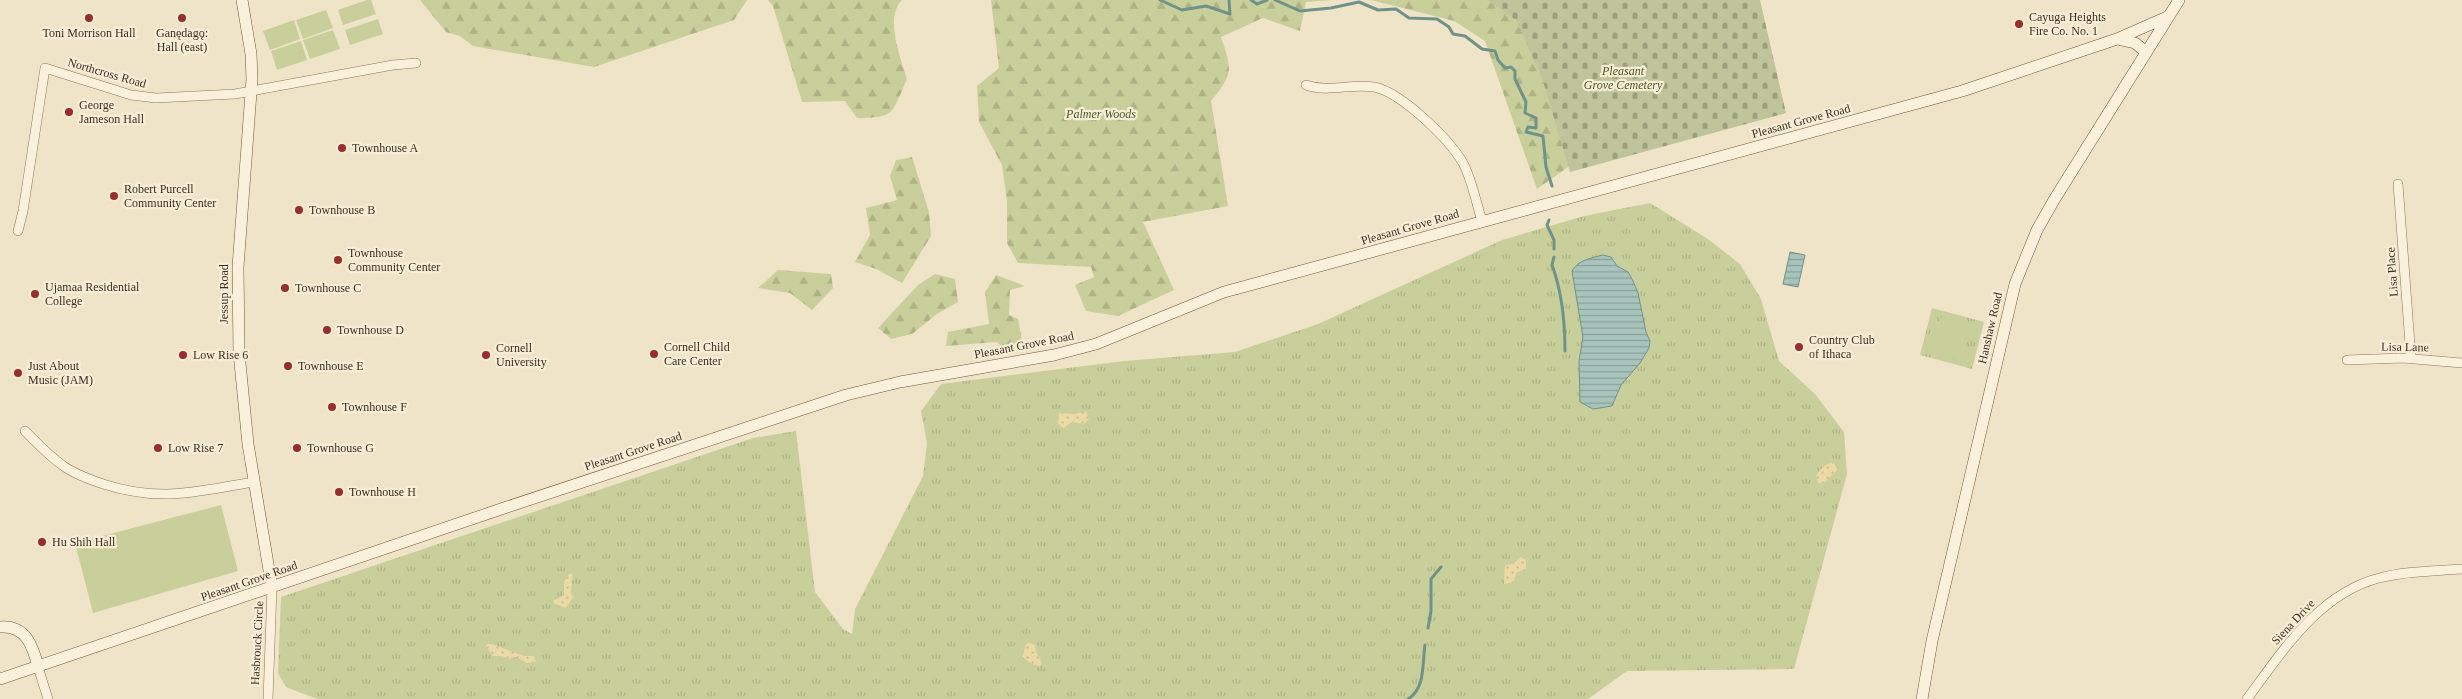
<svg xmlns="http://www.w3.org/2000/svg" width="2462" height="699" font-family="'Times New Roman',serif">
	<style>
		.grass { fill: url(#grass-tufts) }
		.forest { fill: url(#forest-firs) }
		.sand { fill: url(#sand-dots) }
		.cemetery { fill: url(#cemetery-stones) }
		.pitch { fill: #c9cf9b }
		.water { fill: url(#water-rules); stroke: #6f938a }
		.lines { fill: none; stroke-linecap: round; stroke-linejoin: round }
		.stream { stroke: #6f938a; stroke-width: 3 }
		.street-casing { stroke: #8d765c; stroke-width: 10 }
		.secondary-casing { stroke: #6f573f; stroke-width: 12 }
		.street { stroke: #faf1dc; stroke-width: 9 }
		.secondary { stroke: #faf1dc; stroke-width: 11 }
		.poi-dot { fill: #9e2a2b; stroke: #f7eed8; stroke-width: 2 }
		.labels { text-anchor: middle; stroke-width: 4.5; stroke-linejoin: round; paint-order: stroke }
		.poi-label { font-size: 12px; fill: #3d2e20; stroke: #f7eed8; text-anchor: start }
		.park-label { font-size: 12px; font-style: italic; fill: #4d5a26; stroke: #f7eed8 }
		.street-label { font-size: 12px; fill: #3d2e20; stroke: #f7eed8 }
	</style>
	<defs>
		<pattern id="grass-tufts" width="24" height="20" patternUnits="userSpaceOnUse" patternTransform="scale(1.25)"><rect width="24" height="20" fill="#c9cf9b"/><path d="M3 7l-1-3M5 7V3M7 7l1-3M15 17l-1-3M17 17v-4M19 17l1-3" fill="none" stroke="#aeb285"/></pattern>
		<pattern id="forest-firs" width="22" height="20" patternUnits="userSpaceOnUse" patternTransform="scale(1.25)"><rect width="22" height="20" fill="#c9cf9b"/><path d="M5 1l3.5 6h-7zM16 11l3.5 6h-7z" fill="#aeb285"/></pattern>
		<pattern id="sand-dots" width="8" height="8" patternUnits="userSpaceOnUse" patternTransform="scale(1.25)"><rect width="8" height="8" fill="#ecd9a5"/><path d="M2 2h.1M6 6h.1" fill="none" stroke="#cbbb8e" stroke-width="1.8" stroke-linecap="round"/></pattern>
		<pattern id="cemetery-stones" width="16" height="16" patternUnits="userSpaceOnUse" patternTransform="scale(1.25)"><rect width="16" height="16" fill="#bfc49a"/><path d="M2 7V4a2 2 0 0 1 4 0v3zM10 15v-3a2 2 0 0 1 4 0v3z" fill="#9ca07d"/></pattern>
		<pattern id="water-rules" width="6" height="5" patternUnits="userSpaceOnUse" patternTransform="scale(1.25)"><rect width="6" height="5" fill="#a9c4bc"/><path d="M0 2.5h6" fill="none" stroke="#8ba098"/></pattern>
	</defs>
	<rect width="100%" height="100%" fill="#f0e4c8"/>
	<path class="grass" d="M1650,203L1708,239L1740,264L1761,299L1779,361L1815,394L1844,432L1847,474L1794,669L1627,671L1588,699H317L286,687L278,673L281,597L753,438L796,431L815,592L843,629L852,634L855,609L923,476L927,443L921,411L941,384L1124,361L1235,352L1318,324L1502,240L1584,216Z
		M1932,308L1984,322L1972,369L1920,355Z"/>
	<path class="forest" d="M420,0H747L734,20L594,67L473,46L460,36L446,32Z
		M768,0H902C884,18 901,59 907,79C892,113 896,118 857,118L845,101L802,102L773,6Z
		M991,0H1332L1306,2L1300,31L1263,18L1221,37C1232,70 1234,73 1211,101L1228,206L1143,222L1174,290L1118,316L1086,311L1075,285L1094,277L1091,267L1018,263L1007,243V202L1002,165L979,122L977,86L999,68Z
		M1371,0H1497L1529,22L1571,165L1537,189L1485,41L1454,21Z
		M912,157L929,212L931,236L902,283L876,269L855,262L870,235L866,208L897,200L890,176L896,160Z
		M778,270L831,274L833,288L812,310L790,293L758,288Z
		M935,274L955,279L958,302L937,314L912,334L891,339L878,328L918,285Z
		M996,275L1025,286L1010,290L1009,315L1018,319L1023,346L1007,352L997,342L946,346L948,332L989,324L985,292Z"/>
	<path class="sand" d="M1086,411L1089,419L1084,424L1072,422L1063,428L1058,423L1059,413L1075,414Z
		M1834,462L1837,470L1823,484L1818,483L1816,476C1820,469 1826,463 1834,462Z
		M1520,557L1526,560V569L1516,573L1513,583L1504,584L1505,565L1514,564Z
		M569,574H572C574,583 568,589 573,597L566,608L553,603V601L564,595V582Z
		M1030,643L1035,645L1036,652L1042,663L1040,666L1032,664L1022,657L1026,644Z
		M487,644H492L524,656H534L536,662L527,663L516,657L508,659L502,656H493L486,647Z"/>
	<path class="cemetery" d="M1487,0H1760L1786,113L1570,172L1543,81L1517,21Z"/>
	<path class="pitch" d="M367,0H371L376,14L343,25L338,10Z
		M326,10L333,28L303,39L296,20Z
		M378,19L383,34L350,45L345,30Z
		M294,20L300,39L270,50L263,31Z
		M333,30L340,49L310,59L303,40Z
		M301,41L307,60L277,70L271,51Z
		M1940,317L1973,325L1969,340L1936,332Z
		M1935,337L1968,346L1964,361L1931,353Z
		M221,505L238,571L93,613L75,543Z"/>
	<path class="water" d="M1790,252L1805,255L1798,287L1783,284Z
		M1603,255L1611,257L1617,266L1628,272L1633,281L1638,293L1646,332L1650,341L1649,348L1640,363L1621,385L1612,406L1593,409L1580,402L1579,361L1583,337L1572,271C1578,260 1591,258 1603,255Z"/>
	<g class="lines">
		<path class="stream" d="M1160,0L1182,10L1206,6L1230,14L1229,0
			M1251,0L1257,4L1267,0
			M1275,0L1300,11L1331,8L1359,2L1378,10L1396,9L1409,18L1437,19L1449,27L1453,34L1465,36L1482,49L1495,51L1498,60L1505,68L1511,67L1515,71V79L1526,102L1525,113L1536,118V128L1528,127L1526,132L1543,136L1546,167L1552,186
			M1549,220L1547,225L1554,240V249
			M1554,257L1552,265C1562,292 1565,322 1565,351
			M1428,628L1431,611V579L1441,567
			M1408,699C1426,688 1422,663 1425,645"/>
		<defs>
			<path id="street" d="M1306,85C1329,93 1351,83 1374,87C1401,92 1449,139 1463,163C1472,180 1476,202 1482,221
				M2398,184L2411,358
				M18,231L23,211L45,68L131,95L156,98L235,94L393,65L416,63
				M2347,360L2403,358L2462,363
				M25,431C37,443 48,455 62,465C74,474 89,479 103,484C163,503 196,491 254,482
				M38,667L48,699
				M268,699L272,588
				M2247,699C2282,652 2318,594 2379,578C2405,571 2435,571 2462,569"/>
			<path id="secondary" d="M242,0L251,54L252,79L238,267L239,353L248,444L272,588
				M2117,39L2135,43L2146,52
				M0,627C26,625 33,646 38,667
				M0,679L507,507L846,395L900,382L1054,355L1096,344L1224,292L1962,91L2117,39L2167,17
				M1922,699L1932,641L2015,284L2037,230L2054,200L2179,0"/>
		</defs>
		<use href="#street" class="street-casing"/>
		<use href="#secondary" class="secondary-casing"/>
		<use href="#street" class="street"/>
		<use href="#secondary" class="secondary"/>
	</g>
	<g class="poi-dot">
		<circle cx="89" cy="18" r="5"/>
		<circle cx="182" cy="18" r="5"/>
		<circle cx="2019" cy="24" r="5"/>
		<circle cx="69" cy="112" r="5"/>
		<circle cx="342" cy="148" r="5"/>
		<circle cx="114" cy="196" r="5"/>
		<circle cx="299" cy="210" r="5"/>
		<circle cx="338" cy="260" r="5"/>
		<circle cx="285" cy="288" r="5"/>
		<circle cx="35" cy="294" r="5"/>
		<circle cx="327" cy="330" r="5"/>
		<circle cx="1799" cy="347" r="5"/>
		<circle cx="654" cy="354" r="5"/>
		<circle cx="183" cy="355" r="5"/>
		<circle cx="486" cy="355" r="5"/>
		<circle cx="288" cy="366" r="5"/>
		<circle cx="18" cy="373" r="5"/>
		<circle cx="332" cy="407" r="5"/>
		<circle cx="158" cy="448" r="5"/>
		<circle cx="297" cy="448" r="5"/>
		<circle cx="339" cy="492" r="5"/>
		<circle cx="42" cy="542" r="5"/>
	</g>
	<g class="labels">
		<g class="poi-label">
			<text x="2029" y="21">Cayuga Heights<tspan x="2029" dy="14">Fire Co. No. 1</tspan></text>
			<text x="89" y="37" text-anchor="middle">Toni Morrison Hall</text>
			<text x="182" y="37" text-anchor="middle">Ganędagǫ:<tspan x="182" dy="14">Hall (east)</tspan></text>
			<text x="79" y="109">George<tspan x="79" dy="14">Jameson Hall</tspan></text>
			<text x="352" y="152">Townhouse A</text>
			<text x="124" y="193">Robert Purcell<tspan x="124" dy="14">Community Center</tspan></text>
			<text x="309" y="214">Townhouse B</text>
			<text x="348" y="257">Townhouse<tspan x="348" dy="14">Community Center</tspan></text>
			<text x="45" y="291">Ujamaa Residential<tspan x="45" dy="14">College</tspan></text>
			<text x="295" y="292">Townhouse C</text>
			<text x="337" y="334">Townhouse D</text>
			<text x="1809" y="344">Country Club<tspan x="1809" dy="14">of Ithaca</tspan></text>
			<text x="664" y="351">Cornell Child<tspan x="664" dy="14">Care Center</tspan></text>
			<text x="496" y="352">Cornell<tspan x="496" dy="14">University</tspan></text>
			<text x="193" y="359">Low Rise 6</text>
			<text x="28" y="370">Just About<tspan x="28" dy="14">Music (JAM)</tspan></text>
			<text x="298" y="370">Townhouse E</text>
			<text x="342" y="411">Townhouse F</text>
			<text x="168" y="452">Low Rise 7</text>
			<text x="307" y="452">Townhouse G</text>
			<text x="349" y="496">Townhouse H</text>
			<text x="52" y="546">Hu Shih Hall</text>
		</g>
		<g class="park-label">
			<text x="1623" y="75">Pleasant<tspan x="1623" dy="14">Grove Cemetery</tspan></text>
			<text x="1101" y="118">Palmer Woods</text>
		</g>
		<g class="street-label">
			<text transform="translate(107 73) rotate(16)" y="4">Northcross Road</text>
			<text transform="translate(1801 121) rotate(-15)" y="4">Pleasant Grove Road</text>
			<text transform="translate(1410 227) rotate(-16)" y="4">Pleasant Grove Road</text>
			<text transform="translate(2392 272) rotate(-94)" y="4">Lisa Place</text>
			<text transform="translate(224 294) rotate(-90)" y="4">Jessup Road</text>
			<text transform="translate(1990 328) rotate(-77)" y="4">Hanshaw Road</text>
			<text transform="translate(1024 345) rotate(-11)" y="4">Pleasant Grove Road</text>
			<text transform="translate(2405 347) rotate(1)" y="4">Lisa Lane</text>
			<text transform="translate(633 451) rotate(-18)" y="4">Pleasant Grove Road</text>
			<text transform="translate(249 581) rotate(-19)" y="4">Pleasant Grove Road</text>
			<text transform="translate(2293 622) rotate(-47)" y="4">Siena Drive</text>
			<text transform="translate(257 643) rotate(-87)" y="4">Hasbrouck Circle</text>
		</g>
	</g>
</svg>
